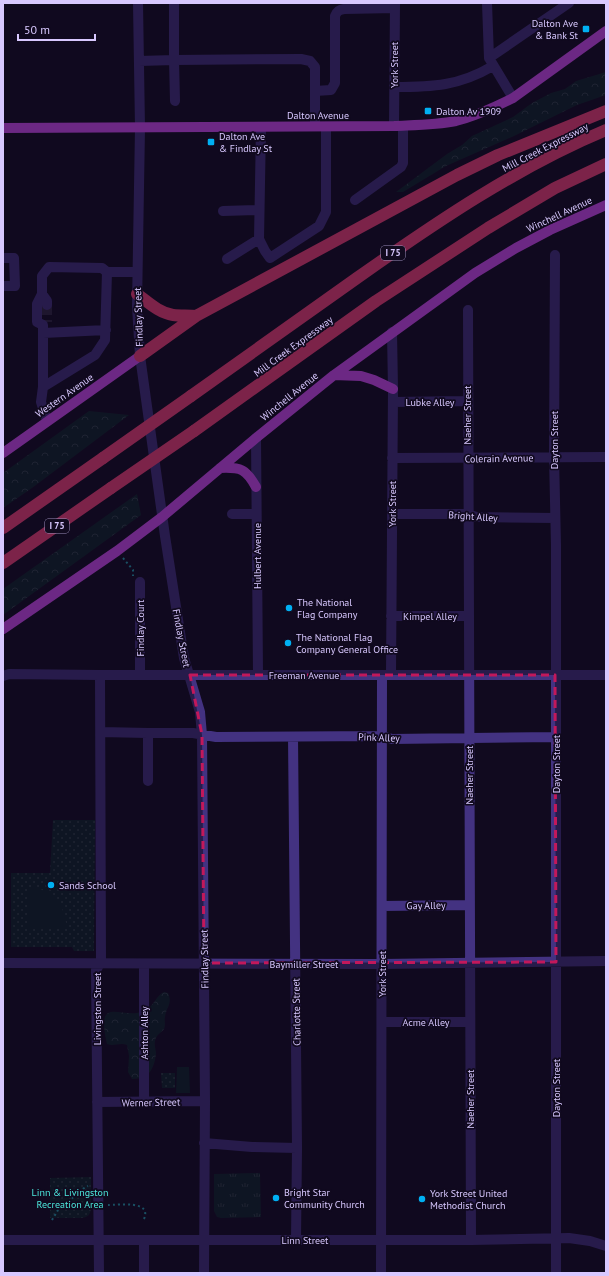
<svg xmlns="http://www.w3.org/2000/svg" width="609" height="1276" font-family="'PT Sans',sans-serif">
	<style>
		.grass { fill: url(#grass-tufts) }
		.forest { fill: url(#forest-crowns) }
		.park { fill: url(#park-dots) }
		.pitch { fill: #0d2529 }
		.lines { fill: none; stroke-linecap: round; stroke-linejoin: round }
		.minor-tunnel { stroke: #2f2641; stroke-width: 10; stroke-dasharray: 10 5; stroke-linecap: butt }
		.path { stroke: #24a6b7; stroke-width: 2; stroke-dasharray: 2 3; stroke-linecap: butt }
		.minor { stroke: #433281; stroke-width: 10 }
		.major { stroke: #dc4fff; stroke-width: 10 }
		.highway { stroke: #ff437c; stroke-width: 12 }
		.highway-bridge { stroke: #ff437c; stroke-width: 12 }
		.marked { fill: none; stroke: #c2185b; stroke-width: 3; stroke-dasharray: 8 5; stroke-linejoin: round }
		.poi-dot { fill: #00b0f3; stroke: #110a1f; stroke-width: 1.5 }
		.labels { text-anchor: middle; stroke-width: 3.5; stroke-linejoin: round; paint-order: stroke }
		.shield { fill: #110a1f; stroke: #9c8fbc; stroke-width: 1 }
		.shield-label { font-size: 9px; font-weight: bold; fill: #d8c8ff }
		.poi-label { font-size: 10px; fill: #d8c8ff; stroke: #110a1f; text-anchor: start }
		.street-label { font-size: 10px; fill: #d8c8ff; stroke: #110a1f }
		.park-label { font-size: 10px; fill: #4ce7dc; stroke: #110a1f }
	</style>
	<defs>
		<pattern id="grass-tufts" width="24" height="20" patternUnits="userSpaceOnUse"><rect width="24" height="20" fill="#0d2529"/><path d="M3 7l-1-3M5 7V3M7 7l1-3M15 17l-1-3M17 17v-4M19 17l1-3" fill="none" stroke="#304349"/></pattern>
		<pattern id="forest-crowns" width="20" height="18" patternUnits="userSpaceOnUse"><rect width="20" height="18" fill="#0d2529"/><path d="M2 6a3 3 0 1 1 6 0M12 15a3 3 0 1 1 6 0" fill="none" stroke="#304349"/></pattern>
		<pattern id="park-dots" width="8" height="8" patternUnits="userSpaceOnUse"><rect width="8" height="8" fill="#0d2529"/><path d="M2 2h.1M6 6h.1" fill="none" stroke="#304349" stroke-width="1.8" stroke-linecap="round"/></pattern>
	</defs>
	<rect width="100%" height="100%" fill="#110a1f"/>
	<path class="grass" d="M260,1173L261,1217L221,1218L217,1217L214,1211V1174Z"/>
	<path class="forest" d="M606,72V95L577,105L514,136L446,166L403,192H396L447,154L462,145L472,136L513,117L532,103L551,93L565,89L576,81Z
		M89,411L129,415L32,488L3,508V473Z
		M137,494L141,515L3,615V589Z
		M164,992L168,993C173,1004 166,1007 165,1017C164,1021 166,1025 164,1029C161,1033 156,1035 155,1041C154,1045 156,1050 156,1054C155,1063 152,1072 144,1078L132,1079L128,1072L129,1056L127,1045C120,1042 114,1047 107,1044C95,992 122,1021 144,1011C154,1007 156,995 164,992Z"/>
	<path class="park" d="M53,820H95L94,951H74L72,947H11V873H50Z
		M161,1073H175V1088H162Z
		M91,1177V1209C90,1215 88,1217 82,1218H50V1178Z"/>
	<path class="pitch" d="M29,888C54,888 64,904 67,928L27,927Z
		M177,1067H189L190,1093H176Z"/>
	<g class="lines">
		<path class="minor-tunnel" d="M47,305V322"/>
		<path class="path" d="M123,558L133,570V576
			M108,1205C119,1205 152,1200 144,1219
			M52,1220L58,1210L67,1205L77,1192L88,1186"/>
		<path class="minor" d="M138,3L140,128L137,306L140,356L165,536L184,658L200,712L202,735L205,1101L204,1273
			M487,3L489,58
			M139,61L174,60V3
			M394,87C433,87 459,86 493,66
			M315,91L331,90L335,83V16C337,11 339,10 344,9L395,8
			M513,98L489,58L569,3
			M175,101L174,60L301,59L310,61L315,67V126
			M394,126L395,3
			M261,127L259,239L265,251L270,258L319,226L326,212V127
			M355,200L401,167L403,163V126
			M223,211L259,210
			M555,255L554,457L556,545V1273
			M3,258H14L15,286H3
			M227,259L259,239
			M42,294L47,301V305
			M468,310L471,1240
			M43,333L106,330
			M43,387V325L37,322V304L42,294V276L49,267L102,268L107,272
			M393,402L467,401
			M47,421L41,402L43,387L95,355L105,340L107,272H137
			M256,438L258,674
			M392,458L606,457
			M232,514H256
			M392,514H468L476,517L555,518
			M391,616H469
			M140,674V582
			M391,675L393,389L392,332
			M3,676L9,674L100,675H606
			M101,732L148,733H193L216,737L382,736L392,739L556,737
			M148,733V781
			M293,737L297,1148L296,1240
			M382,906L469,905
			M3,963L382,964L606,961
			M144,964V1102
			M382,1022H470
			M97,1102L205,1101
			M204,1143L252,1147L297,1148
			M3,1240H471L569,1238L590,1241L606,1246
			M144,1241V1273
			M99,1273L96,970L101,962L100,675
			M381,1273L382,675"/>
		<path class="major" d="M3,128L394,126C415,125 436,125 456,121C476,116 495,107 513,98L606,31
			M334,375L361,376L374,380L393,389
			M3,453L140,356
			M220,468C241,467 246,469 256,487
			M3,629L117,551L162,517L256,438L334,375L475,273L516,248L550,230L606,205"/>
		<path class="highway" d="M137,294C148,302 159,313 173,315C181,316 189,315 196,316
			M140,356L196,316L457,175L498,155L606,111
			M191,396C247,356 302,317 357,278C435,223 517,167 606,130
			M194,431L376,301L488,228L555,188L606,164
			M3,528L103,458
			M3,563L111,488"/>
		<path class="highway-bridge" d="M103,458L191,396
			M111,488L194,431"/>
	</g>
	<path d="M0 0H609V1276H0ZM190,675H555L556,962L204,963L202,735Z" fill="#110a1f" fill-opacity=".55" fill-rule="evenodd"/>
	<path class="marked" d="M190,675H555L556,962L204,963L202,735Z"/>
	<g class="poi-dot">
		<rect x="582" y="25" width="8" height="8" rx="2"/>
		<rect x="424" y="107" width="8" height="8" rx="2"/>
		<rect x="207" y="138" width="8" height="8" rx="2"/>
		<circle cx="289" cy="608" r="4"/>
		<circle cx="288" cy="643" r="4"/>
		<circle cx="51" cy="885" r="4"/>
		<circle cx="276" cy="1198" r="4"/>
		<circle cx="422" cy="1199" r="4"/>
	</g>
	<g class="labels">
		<g class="shield">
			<rect x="381" y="246" width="24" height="14" rx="3"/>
			<rect x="45" y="519" width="24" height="14" rx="3"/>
		</g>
		<g class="shield-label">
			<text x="393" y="256">I 75</text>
			<text x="57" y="529">I 75</text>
		</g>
		<g class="poi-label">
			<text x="578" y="27" text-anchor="end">Dalton Ave<tspan x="578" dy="12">&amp; Bank St</tspan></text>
			<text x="436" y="115">Dalton Av 1909</text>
			<text x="219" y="140">Dalton Ave<tspan x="219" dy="12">&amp; Findlay St</tspan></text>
			<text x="297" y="606">The National<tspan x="297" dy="12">Flag Company</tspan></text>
			<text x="296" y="641">The National Flag<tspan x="296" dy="12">Company General Office</tspan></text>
			<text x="59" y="889">Sands School</text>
			<text x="284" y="1196">Bright Star<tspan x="284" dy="12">Community Church</tspan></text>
			<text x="430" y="1197">York Street United<tspan x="430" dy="12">Methodist Church</tspan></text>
		</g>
		<g class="street-label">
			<text transform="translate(394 65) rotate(-90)" y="4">York Street</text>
			<text x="318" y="119">Dalton Avenue</text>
			<text transform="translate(545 147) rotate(-27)" y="4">Mill Creek Expressway</text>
			<text transform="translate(559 214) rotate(-25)" y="4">Winchell Avenue</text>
			<text transform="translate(138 317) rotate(-92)" y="4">Findlay Street</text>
			<text transform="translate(293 346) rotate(-36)" y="4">Mill Creek Expressway</text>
			<text transform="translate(64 395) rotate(-35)" y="4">Western Avenue</text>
			<text transform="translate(289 396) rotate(-39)" y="4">Winchell Avenue</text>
			<text x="430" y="406">Lubke Alley</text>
			<text transform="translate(467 415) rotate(-90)" y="4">Naeher Street</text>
			<text transform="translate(554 440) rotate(-90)" y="4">Dayton Street</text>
			<text transform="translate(499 458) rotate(-1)" y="4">Colerain Avenue</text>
			<text transform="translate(392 504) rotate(-90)" y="4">York Street</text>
			<text transform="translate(473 516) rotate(4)" y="4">Bright Alley</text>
			<text transform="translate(257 556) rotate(-90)" y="4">Hulbert Avenue</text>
			<text x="430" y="620">Kimpel Alley</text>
			<text transform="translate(140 628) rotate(-90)" y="4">Findlay Court</text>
			<text transform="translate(182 638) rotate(79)" y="4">Findlay Street</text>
			<text x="304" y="679">Freeman Avenue</text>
			<text transform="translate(379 737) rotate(2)" y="4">Pink Alley</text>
			<text transform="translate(556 764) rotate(-90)" y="4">Dayton Street</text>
			<text transform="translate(469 775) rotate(-90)" y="4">Naeher Street</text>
			<text transform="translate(426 905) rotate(-1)" y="4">Gay Alley</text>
			<text transform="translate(204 959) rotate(-91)" y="4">Findlay Street</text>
			<text x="304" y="968">Baymiller Street</text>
			<text transform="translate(382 974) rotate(-90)" y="4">York Street</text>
			<text transform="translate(97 1009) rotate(-90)" y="4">Livingston Street</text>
			<text transform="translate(296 1012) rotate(-91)" y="4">Charlotte Street</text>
			<text x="426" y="1026">Acme Alley</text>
			<text transform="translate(144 1033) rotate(-90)" y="4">Ashton Alley</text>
			<text transform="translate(556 1088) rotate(-90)" y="4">Dayton Street</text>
			<text transform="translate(470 1099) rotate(-90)" y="4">Naeher Street</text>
			<text transform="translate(151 1102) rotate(-1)" y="4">Werner Street</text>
			<text x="305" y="1244">Linn Street</text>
		</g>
		<g class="park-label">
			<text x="70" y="1196">Linn &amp; Livingston<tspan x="70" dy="12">Recreation Area</tspan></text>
		</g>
	</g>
	<rect width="609" height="1276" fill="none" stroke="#d8c8ff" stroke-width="8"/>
	<path d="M18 34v6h77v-6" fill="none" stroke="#d8c8ff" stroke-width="2"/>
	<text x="24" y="34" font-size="12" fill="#d8c8ff" stroke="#110a1f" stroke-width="3" paint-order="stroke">50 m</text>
</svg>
